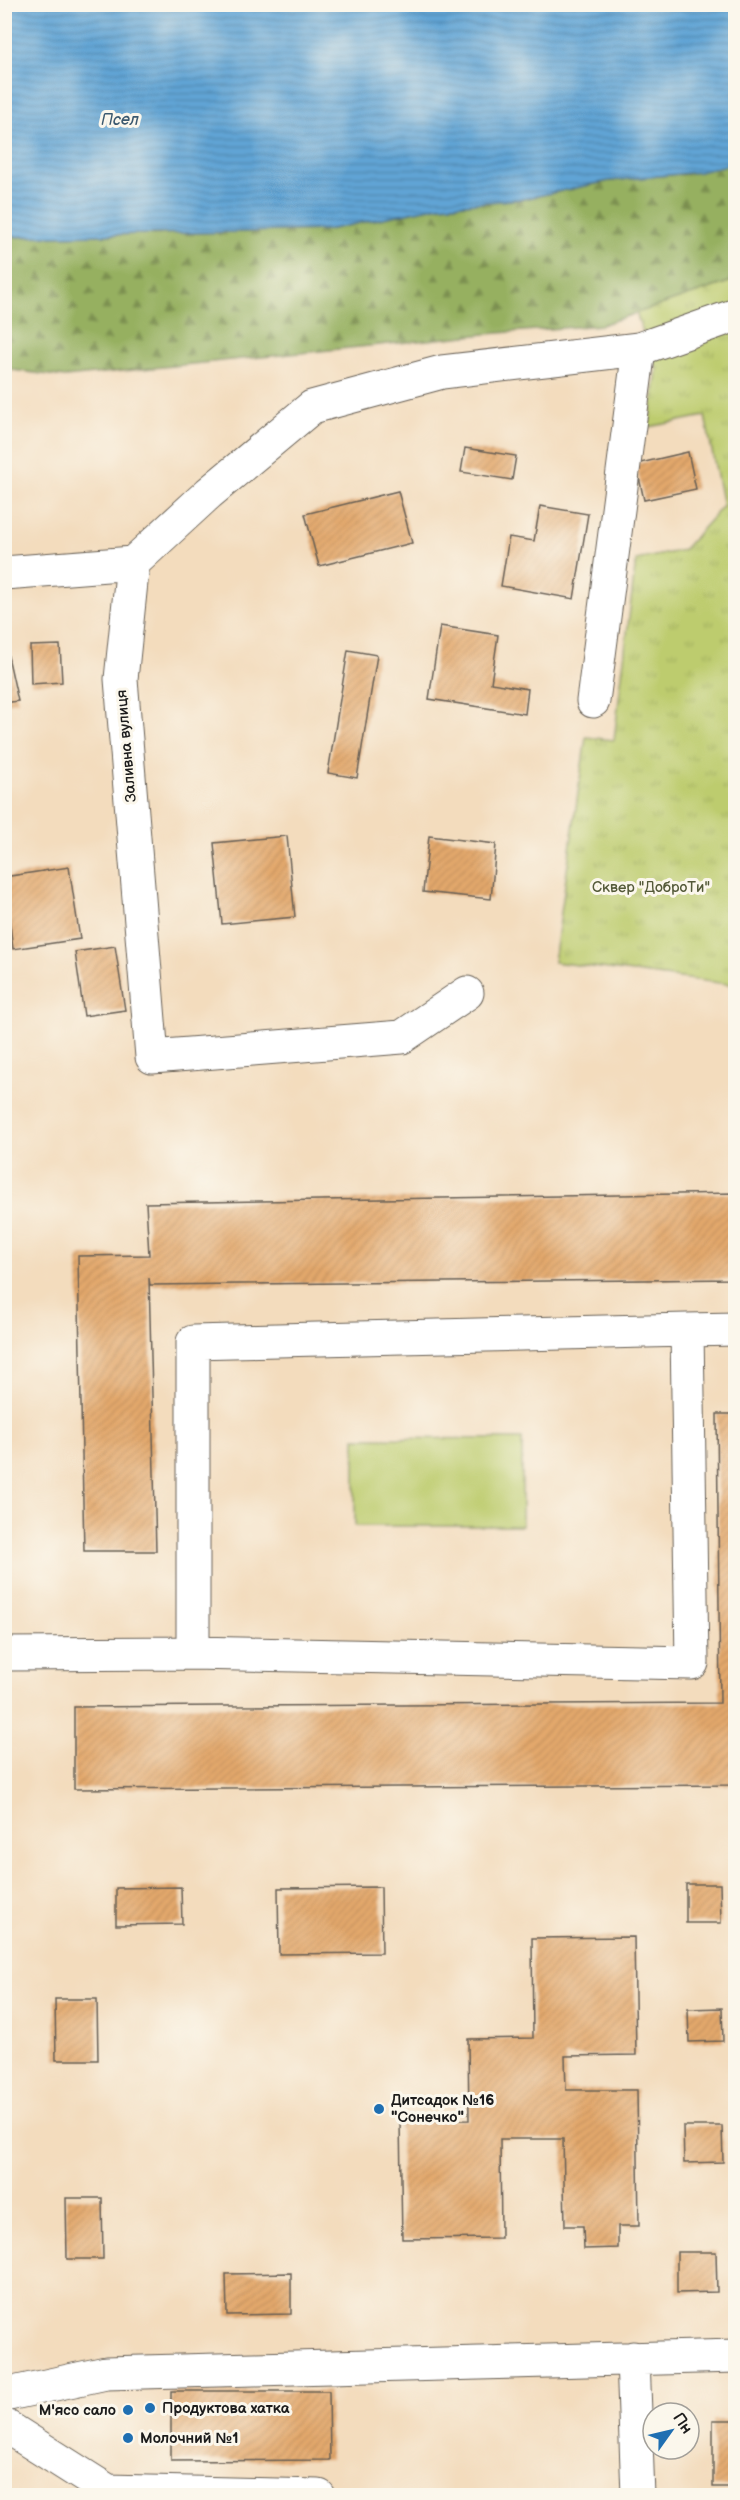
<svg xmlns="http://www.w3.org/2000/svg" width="740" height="2500" font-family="'Balsamiq Sans',sans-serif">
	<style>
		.grass { fill: url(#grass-tufts); stroke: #6c7445; stroke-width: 1.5 }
		.forest { fill: url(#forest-firs); stroke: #59663e; stroke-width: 1.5 }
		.pitch { fill: #bdcc6e; stroke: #6c7445; stroke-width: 1.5 }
		.water { fill: url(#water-rules); stroke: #3e6078; stroke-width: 1.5 }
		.building { fill: url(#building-hatch) }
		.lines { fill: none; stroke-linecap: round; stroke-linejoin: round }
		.minor-casing { stroke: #675f54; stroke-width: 35 }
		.minor { stroke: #fff; stroke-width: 33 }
		.poi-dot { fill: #1f6fb2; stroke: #fbf7ec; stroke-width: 2 }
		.labels { text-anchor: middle; stroke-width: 6; stroke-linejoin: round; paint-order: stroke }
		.street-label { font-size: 15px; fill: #1c1c1c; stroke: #fbf7ec }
		.park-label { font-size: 15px; fill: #545a39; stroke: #fbf7ec }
		.poi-label { font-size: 15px; font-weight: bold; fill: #1c1c1c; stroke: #fbf7ec; text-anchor: start }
		.water-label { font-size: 16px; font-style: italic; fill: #3b596f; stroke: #fbf7ec }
	</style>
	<defs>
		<pattern id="grass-tufts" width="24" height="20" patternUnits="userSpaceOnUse" patternTransform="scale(1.5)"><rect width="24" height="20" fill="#bdcc6e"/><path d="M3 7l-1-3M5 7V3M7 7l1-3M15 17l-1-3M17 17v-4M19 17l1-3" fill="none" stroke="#a2af5f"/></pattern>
		<pattern id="forest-firs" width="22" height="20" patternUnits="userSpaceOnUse" patternTransform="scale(1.5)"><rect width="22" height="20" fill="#96b061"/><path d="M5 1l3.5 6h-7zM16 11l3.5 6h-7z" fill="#7a8e4f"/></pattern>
		<pattern id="water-rules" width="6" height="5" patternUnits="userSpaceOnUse" patternTransform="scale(1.5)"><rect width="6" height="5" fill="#60a4d5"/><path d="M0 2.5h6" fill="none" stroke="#4e85ac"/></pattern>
		<pattern id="building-hatch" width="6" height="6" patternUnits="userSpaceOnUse" patternTransform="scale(1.5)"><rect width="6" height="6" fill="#e3a86c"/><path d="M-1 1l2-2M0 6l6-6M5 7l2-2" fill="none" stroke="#c2905d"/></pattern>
	</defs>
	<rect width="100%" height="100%" fill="#fbf7ec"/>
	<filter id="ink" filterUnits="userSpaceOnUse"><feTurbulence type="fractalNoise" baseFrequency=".0167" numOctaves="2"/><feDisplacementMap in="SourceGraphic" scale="12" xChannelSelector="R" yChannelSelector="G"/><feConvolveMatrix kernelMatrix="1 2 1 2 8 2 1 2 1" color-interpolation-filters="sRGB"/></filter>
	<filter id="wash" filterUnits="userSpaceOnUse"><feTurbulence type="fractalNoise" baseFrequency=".008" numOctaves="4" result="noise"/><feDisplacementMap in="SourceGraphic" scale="24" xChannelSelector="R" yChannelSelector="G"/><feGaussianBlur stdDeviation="1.35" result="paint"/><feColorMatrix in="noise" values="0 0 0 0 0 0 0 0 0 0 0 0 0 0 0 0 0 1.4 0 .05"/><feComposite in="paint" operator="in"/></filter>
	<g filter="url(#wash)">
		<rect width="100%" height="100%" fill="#f3dcbd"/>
		<path class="grass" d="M735,280V985L554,962L586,737L614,740L636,560L683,550L723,506L705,416L649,427L657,370L636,313Z"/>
		<path class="forest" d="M735,163V280L601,325L486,334L65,377L5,369V237L327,230L439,206L523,199L609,181L699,172Z"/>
		<path class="pitch" d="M355,1438L522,1439V1526H355Z"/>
		<path class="water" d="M4,5H735V163L699,172L609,181L523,199L439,206L327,230L5,237Z"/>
		<g id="blocks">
			<path class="building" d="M465,448L516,456L512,480L461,472Z
				M688,452L696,489L644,500L636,464Z
				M398,491L412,543L319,566L305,514Z
				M540,506L588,514L574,599L501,586L509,537L534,541Z
				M440,626L498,635L491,683L528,689L525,714L429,699Z
				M4,638L18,701L4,703Z
				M60,645L62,682L31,684L30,646Z
				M348,650L377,655L357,778L328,773Z
				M287,836L295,917L222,924L214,843Z
				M429,836L496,844L491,899L423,892Z
				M69,867L80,939L13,949L4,877Z
				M115,946L125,1010L84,1016L75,952Z
				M736,1193V1279L150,1285L149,1278L156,1551H84L78,1256L149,1255L146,1203Z
				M717,1414H736V1785L74,1789V1707L720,1703Z
				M686,1884H720L721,1923H686Z
				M181,1887L182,1924L116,1925V1888Z
				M381,1887L382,1953L279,1954L278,1888Z
				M634,1937L636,2055L565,2056L566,2090H637L639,2226H618V2248L584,2249L583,2226H565L563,2139H500L501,2238L402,2239L400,2121L469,2120L468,2039L533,2038L532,1938Z
				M55,1999H97L98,2060H56Z
				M722,2008L723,2041L689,2042L688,2009Z
				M683,2126H722L723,2162L684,2163Z
				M66,2198H102L103,2259H67Z
				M677,2252H716L717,2292L677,2293Z
				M291,2273V2314L227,2315L226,2274Z
				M171,2391H329L330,2460L171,2461Z
				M713,2420H736V2487H713Z"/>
		</g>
	</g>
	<g filter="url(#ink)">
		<use href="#blocks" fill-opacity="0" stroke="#675f54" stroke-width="1.5"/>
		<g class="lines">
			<defs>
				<path id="minor" d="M133,563L209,493L312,407L442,372L639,349L736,315
					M4,573L133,563L121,679L152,1057L402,1037L467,993
					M593,701L639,349
					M193,1653V1342L687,1330
					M4,1654L193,1653L692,1663L687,1330L736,1329
					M633,2358L638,2496
					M4,2395L106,2373L736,2356
					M4,2425L108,2491V2496
					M108,2491L319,2496"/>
			</defs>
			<use href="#minor" class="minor-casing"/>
			<use href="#minor" class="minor"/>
		</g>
	</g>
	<g class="poi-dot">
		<circle cx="379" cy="2109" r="6"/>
		<circle cx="150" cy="2408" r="6"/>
		<circle cx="128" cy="2410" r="6"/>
		<circle cx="128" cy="2438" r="6"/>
	</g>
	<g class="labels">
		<g class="street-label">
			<text transform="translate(126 746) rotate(-95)" y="5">Заливна вулиця</text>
		</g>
		<g class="park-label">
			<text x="651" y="892">Сквер "ДоброТи"</text>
		</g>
		<g class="poi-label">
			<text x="391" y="2105">Дитсадок №16<tspan x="391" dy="17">"Сонечко"</tspan></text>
			<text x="162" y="2413">Продуктова хатка</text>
			<text x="116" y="2415" text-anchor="end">М'ясо сало</text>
			<text x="140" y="2443">Молочний №1</text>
		</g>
		<g class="water-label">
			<text x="120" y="125">Псел</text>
		</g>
	</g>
	<rect width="740" height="2500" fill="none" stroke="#fbf7ec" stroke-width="24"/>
	<g transform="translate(671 2431) rotate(56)"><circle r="28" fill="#fbf7ec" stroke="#a29f99" stroke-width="1.5"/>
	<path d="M0-4.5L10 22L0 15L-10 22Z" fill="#1f6fb2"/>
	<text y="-9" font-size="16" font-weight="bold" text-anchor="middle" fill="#1c1c1c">Пн</text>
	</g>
</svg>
